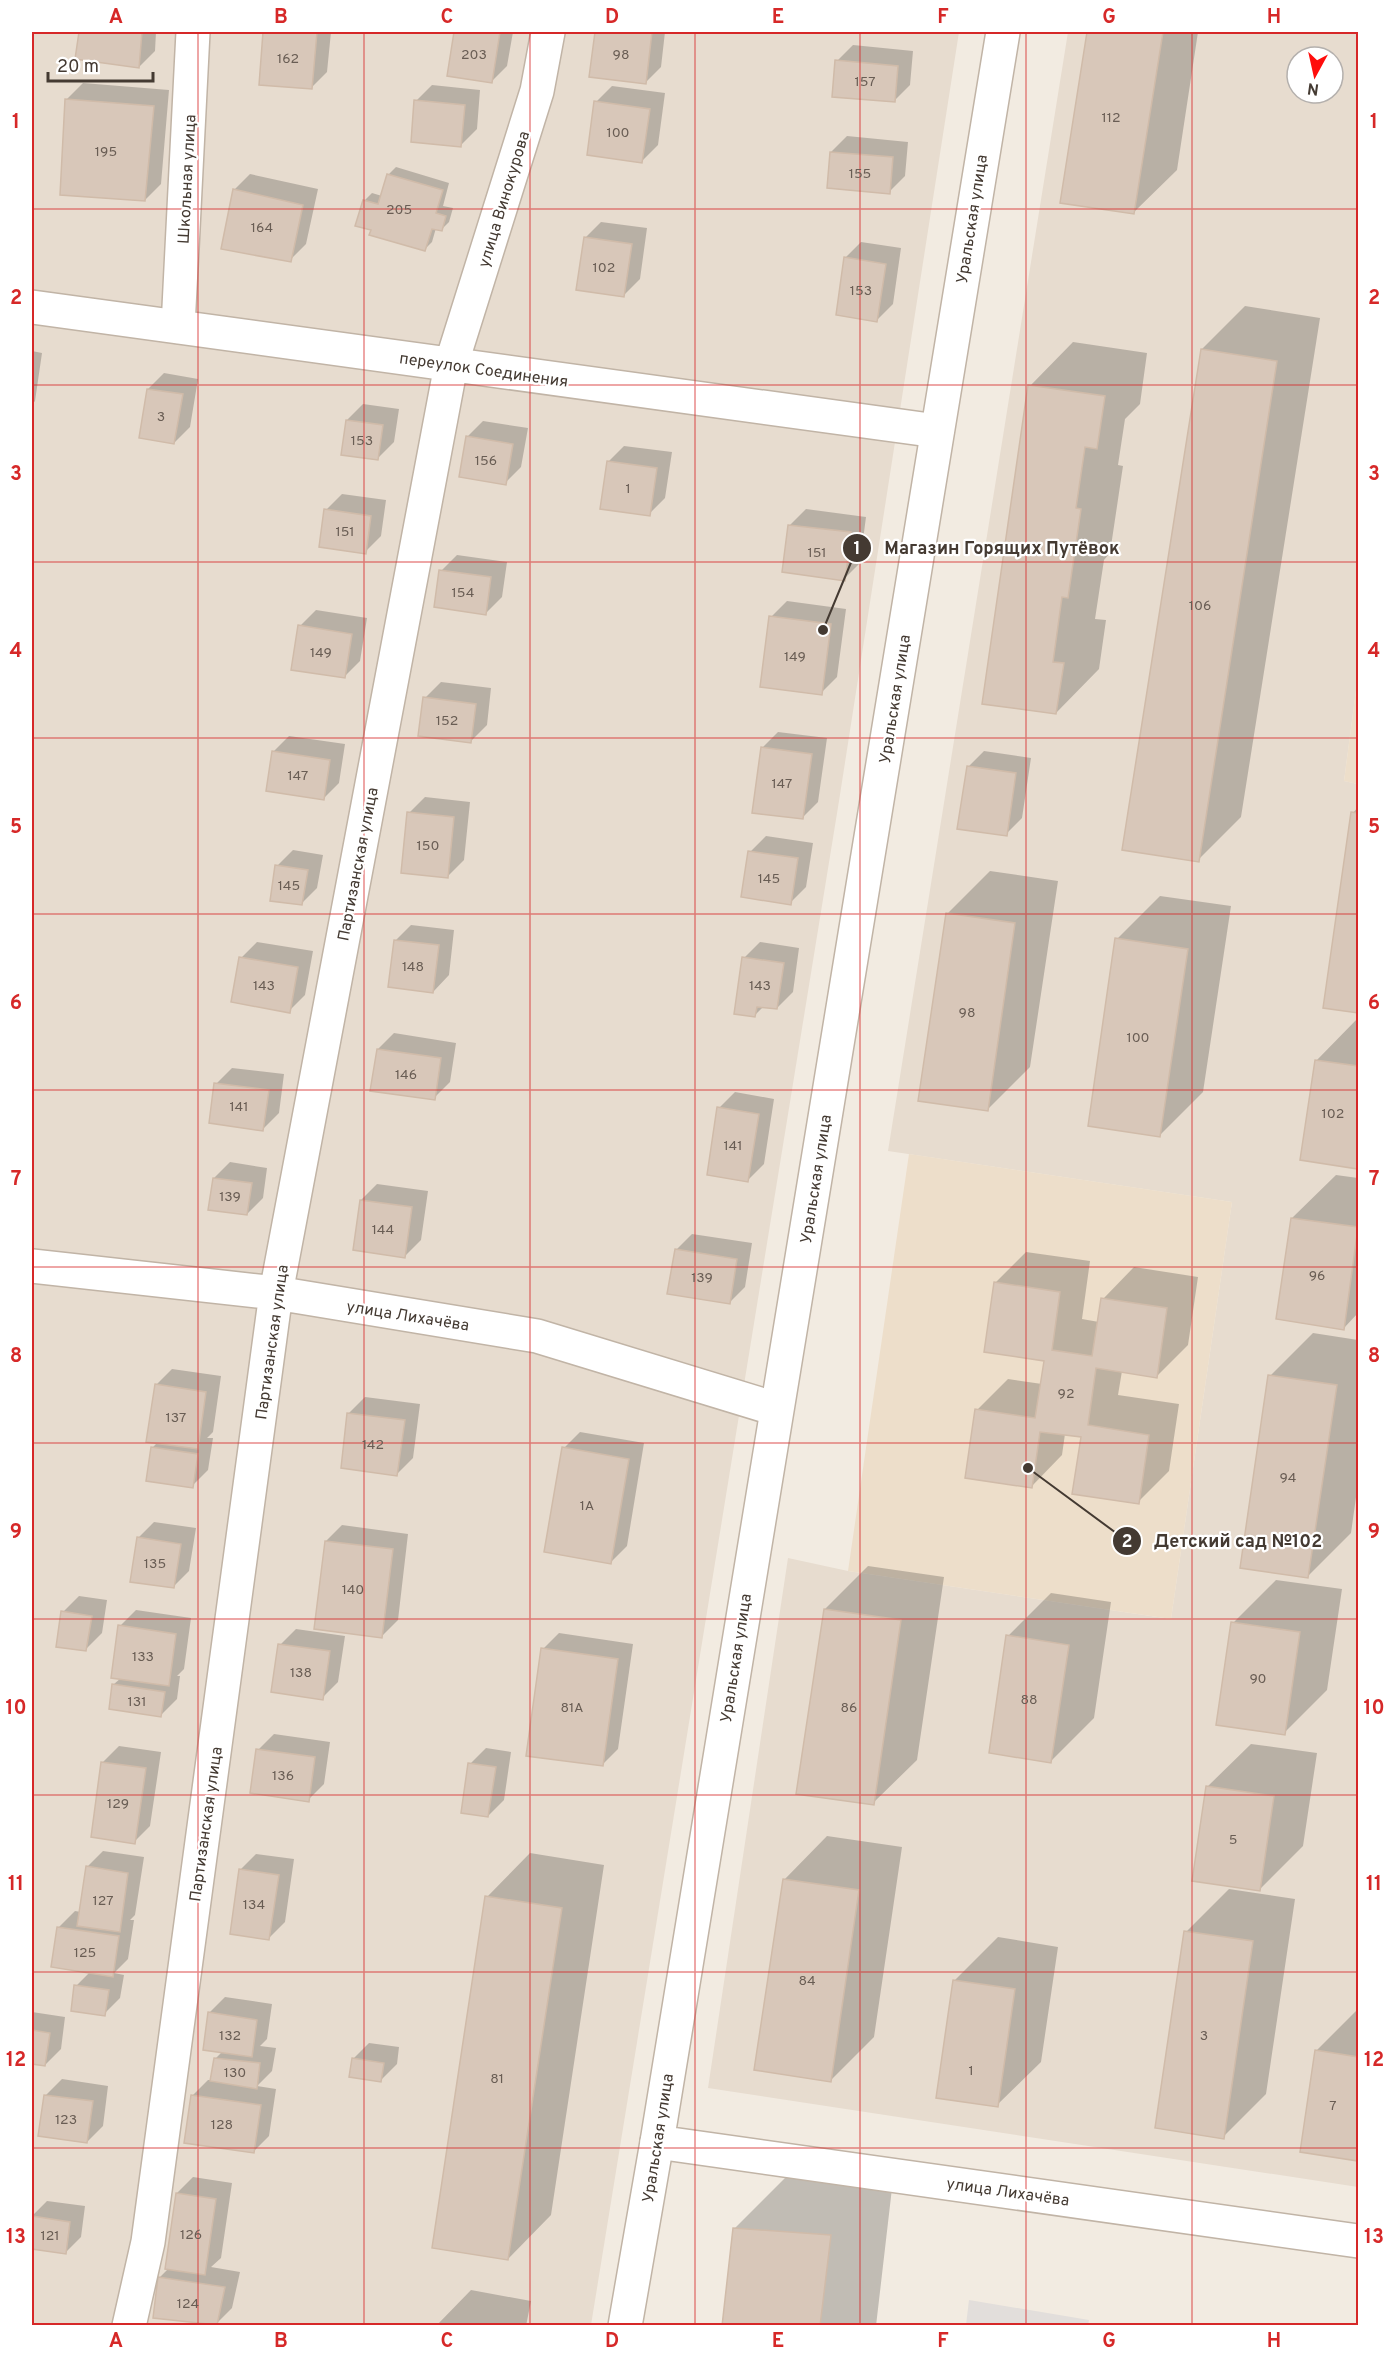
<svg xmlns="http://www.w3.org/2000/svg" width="1390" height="2357" font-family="Overpass,sans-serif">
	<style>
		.residential { fill: #e7dccf; fill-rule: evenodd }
		.education { fill: #eddeca }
		.parking { fill: #e2dedb }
		.shadow { fill: #0003 }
		.building { fill: #d8c7b9; stroke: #d0bba9; stroke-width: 1.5 }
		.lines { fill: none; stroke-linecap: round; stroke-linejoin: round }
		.minor-casing { stroke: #c1b4a6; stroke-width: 36 }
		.tertiary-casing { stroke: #c1b4a6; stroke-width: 36 }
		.minor { stroke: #fff; stroke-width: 33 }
		.tertiary { stroke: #fff; stroke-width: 33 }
		.grid { fill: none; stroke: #d62828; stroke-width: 1.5; stroke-opacity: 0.55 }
		.labels { text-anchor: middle; stroke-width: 4.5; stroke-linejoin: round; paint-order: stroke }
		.number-label { font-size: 14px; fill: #695d54 }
		.street-label { font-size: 16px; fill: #443a32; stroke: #fff }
		.leader { fill: none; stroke: #443a32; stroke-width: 2 }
		.callout-dot { fill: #443a32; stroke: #fff; stroke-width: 2 }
		.mark-label { font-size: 18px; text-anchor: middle; font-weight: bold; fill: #fff }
		.callout-label { font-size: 18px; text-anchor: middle; font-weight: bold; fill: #443a32; stroke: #fff; stroke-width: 4.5; stroke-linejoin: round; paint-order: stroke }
		.neatline { fill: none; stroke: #d62828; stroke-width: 2 }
		.grid-label { font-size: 20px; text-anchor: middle; font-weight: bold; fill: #d62828 }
	</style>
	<rect width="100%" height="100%" fill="#f2ebe1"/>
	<path class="residential" d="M32,32H959L839,801L591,2325L32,2326Z
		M1068,32H1358V675L1344,781L1358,784V2187L708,2088L788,1558L848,1571L1171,1619L1232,1202L888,1151ZM1297,57H1333V93H1297Z"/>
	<path class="education" d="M1358,675V784L1344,781Z
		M909,1154L1232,1202L1171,1619L848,1571Z"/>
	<path class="parking" d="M969,2300L1089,2320L1088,2325H966Z"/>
	<path class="shadow" d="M80,32H156L155,51L139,67L77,58Z
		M265,32H331L327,72L311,88L261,84Z
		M456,32H513L507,66L491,82L449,75Z
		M597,32H665L661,67L645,83L591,75Z
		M1089,32H1198L1177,170L1133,213L1062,202Z
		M853,45L913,51L910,85L894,101L837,61Z
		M83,83L169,90L161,184L145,200L67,99Z
		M432,85L480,90L477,129L461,145L416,101Z
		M612,86L665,93L658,145L642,161L596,102Z
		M847,136L908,142L905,176L889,192L831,152Z
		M396,167L449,183L443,206L453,208L449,222L441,230L436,228L432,242L424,250L372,229L364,201L372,193L382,196L388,175Z
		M250,174L318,189L306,244L290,260L234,190Z
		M601,222L647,228L640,279L624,295L585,238Z
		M861,242L901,248L893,304L877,320L845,258Z
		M1245,306L1320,318L1241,817L1198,860L1202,349Z
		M1073,342L1147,353L1140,404L1125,419L1118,465L1123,466L1110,553L1104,560L1095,619L1106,620L1099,669L1056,713L1030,386Z
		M32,351L42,353L35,401L32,405Z
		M164,373L198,379L190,427L174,443L148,389Z
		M363,404L399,409L394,442L378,458L347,420Z
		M483,421L528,428L521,467L505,483L467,437Z
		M624,446L672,452L665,498L649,514L608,462Z
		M342,494L386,500L381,536L365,552L326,510Z
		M806,509L866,517L860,563L844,579L790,525Z
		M457,555L507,562L502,597L486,613L441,571Z
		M787,601L846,609L837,677L821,693L771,617Z
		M316,610L367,618L360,661L344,677L300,626Z
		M441,682L491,688L487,725L471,741L425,698Z
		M778,732L827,738L818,802L802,818L762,748Z
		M289,736L345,744L339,783L323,799L273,752Z
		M984,751L1031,758L1022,818L1006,834L968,767Z
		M425,797L470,802L464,860L448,876L409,813Z
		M1358,807V1011L1324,1006L1353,813Z
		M766,836L813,843L806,887L790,903L750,852Z
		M293,850L323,855L317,888L301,904L277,866Z
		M990,871L1058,881L1030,1067L987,1110L947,914Z
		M1160,896L1231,906L1203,1092L1160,1135L1117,939Z
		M411,925L454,930L449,975L433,992L395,941Z
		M257,942L313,951L305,995L289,1011L241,958Z
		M760,942L799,948L793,992L777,1008L764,1006L755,1015L744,958Z
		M1358,1018V1167L1302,1159L1316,1061Z
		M394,1033L456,1043L450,1082L434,1098L378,1049Z
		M232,1068L284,1074L279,1113L263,1129L216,1084Z
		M735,1092L774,1099L764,1164L748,1180L719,1108Z
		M230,1162L267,1168L263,1198L247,1214L214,1178Z
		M1336,1175L1358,1178V1313L1344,1328L1292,1218Z
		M377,1184L428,1191L421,1240L405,1256L361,1200Z
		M692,1234L752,1243L745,1287L729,1303L676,1250Z
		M1026,1252L1090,1261L1082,1319L1099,1322L1103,1299L1134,1267L1198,1277L1188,1345L1157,1376L1122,1371L1118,1395L1179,1404L1169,1471L1138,1502L1082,1436L1065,1434L1062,1455L1031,1487L977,1410L1008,1379L1042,1384L1045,1360L995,1283Z
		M1313,1333L1358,1340V1483L1351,1533L1308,1576L1270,1376Z
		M172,1369L221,1376L213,1432L207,1438H213L208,1470L192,1486L152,1448L158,1442L156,1385Z
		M365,1397L420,1404L413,1458L397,1474L349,1413Z
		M580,1432L644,1443L627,1546L611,1562L564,1448Z
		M154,1522L196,1528L189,1571L173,1587L138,1538Z
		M342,1525L408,1534L398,1620L382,1636L326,1541Z
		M868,1566L944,1577L917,1760L873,1803L825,1609Z
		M1276,1580L1342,1589L1327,1690L1284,1733L1233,1623Z
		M1051,1593L1111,1602L1094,1718L1051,1761L1008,1636Z
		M79,1596L107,1600L102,1633L86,1649L63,1612Z
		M136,1610L191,1618L184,1669L177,1676H180L177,1699L161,1715L114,1684L121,1678L120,1626Z
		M296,1629L345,1636L338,1682L322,1698L280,1645Z
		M559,1633L633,1644L618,1749L602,1765L543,1649Z
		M274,1734L330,1742L324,1784L308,1800L258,1750Z
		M1251,1744L1317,1753L1303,1846L1259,1890L1207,1787Z
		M119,1746L161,1752L150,1826L134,1842L103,1762Z
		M486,1748L511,1752L504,1800L488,1816L470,1764Z
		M827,1836L902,1847L874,2037L831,2080L784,1880Z
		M103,1851L144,1857L135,1915L130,1920H134L128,1959L114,1973L124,1975L120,1998L104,2014L76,1986L90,1972L59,1927L75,1911L81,1912L87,1867Z
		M530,1853L604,1865L551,2215L508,2259L487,1897Z
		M256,1854L294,1859L285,1922L269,1938L240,1870Z
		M1229,1889L1295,1899L1266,2094L1223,2137L1186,1932Z
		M998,1937L1058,1947L1041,2062L997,2105L954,1981Z
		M225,1997L272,2004L267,2039L260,2046L276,2048L272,2071L257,2086L276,2089L269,2136L253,2152L192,2096L208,2080H212L215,2059L223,2051L209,2013Z
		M1358,2009V2160L1301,2151L1316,2051Z
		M32,2012L65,2017L61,2049L45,2065L32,2063Z
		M369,2043L399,2047L397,2064L381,2080L353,2059Z
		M62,2079L108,2086L103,2126L87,2142L46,2095Z
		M799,2164L894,2171L876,2326H723L735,2228Z
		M193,2177L232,2183L221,2258L211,2267L240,2272L232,2308L216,2324L159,2278L169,2268L177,2193Z
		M47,2201L85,2206L81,2237L65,2253L32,2248V2216Z
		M471,2290L531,2301L526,2326H436Z"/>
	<path class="building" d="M79,32H142L139,68L75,59Z
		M263,32H317L312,89L259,85Z
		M454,32H500L492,83L447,76Z
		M595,32H652L646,84L589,77Z
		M1087,32H1163L1134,214L1060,203Z
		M835,60L898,66L895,102L832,97Z
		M65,99L154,106L145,201L60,195Z
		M414,100L465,105L461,147L411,142Z
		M594,101L650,109L642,163L587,155Z
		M830,152L893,157L890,194L827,188Z
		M387,174L443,190L436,213L446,216L442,231L432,229L425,251L369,235L371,230L355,226L363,200L378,204Z
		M233,189L303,205L291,262L221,249Z
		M584,237L632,244L624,297L576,290Z
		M844,257L886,264L877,322L836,315Z
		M1201,349L1277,361L1199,862L1122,850Z
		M1028,385L1105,396L1097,449L1085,447L1076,508L1081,509L1068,598L1062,597L1053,662L1064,663L1056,714L982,704Z
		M147,389L183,394L174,444L139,438Z
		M346,420L383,425L378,460L341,455Z
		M466,436L513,444L506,485L459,477Z
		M607,461L657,468L650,516L600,509Z
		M324,509L371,516L366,554L319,547Z
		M788,525L851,532L845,581L782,572Z
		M439,570L491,577L486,615L434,607Z
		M769,616L831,624L822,695L760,687Z
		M298,625L352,634L345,678L291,670Z
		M423,697L476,704L471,743L418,736Z
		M761,747L812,754L803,819L752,813Z
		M272,751L330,760L324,800L266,791Z
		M967,766L1016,773L1007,836L957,829Z
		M407,812L454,817L448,878L401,873Z
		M1351,812L1358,813V1013L1323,1008Z
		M748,851L798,858L791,905L741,897Z
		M275,865L308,870L302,905L270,901Z
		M946,913L1015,923L988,1111L918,1101Z
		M1115,938L1188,949L1160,1137L1088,1126Z
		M394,940L439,945L433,993L388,987Z
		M239,957L298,967L290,1013L231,1002Z
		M742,957L784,963L777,1009L757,1007L755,1017L734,1014Z
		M377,1049L441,1058L435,1100L370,1091Z
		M1315,1060L1358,1066V1169L1300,1160Z
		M214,1083L269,1090L263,1131L209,1123Z
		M717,1107L759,1114L748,1182L707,1175Z
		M213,1178L252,1183L247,1215L208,1210Z
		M360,1200L412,1207L405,1258L353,1250Z
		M1291,1218L1358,1227L1344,1330L1276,1319Z
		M675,1249L737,1259L730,1304L667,1294Z
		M994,1282L1060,1292L1052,1350L1092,1356L1101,1298L1167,1308L1157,1378L1096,1368L1088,1425L1149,1435L1139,1504L1072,1494L1081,1437L1040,1432L1032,1488L965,1478L975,1409L1035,1418L1044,1361L984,1352Z
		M1268,1375L1337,1385L1308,1578L1240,1568Z
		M155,1384L206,1392L198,1449L146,1442Z
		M347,1413L405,1420L397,1476L341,1468Z
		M151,1447L198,1454L193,1488L146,1481Z
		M562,1447L629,1459L611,1564L544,1552Z
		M137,1537L181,1544L174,1588L130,1582Z
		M325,1541L393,1549L382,1638L314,1629Z
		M824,1609L901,1620L874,1805L796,1794Z
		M61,1611L92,1616L86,1651L56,1647Z
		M1231,1622L1300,1632L1285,1735L1216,1725Z
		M118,1625L176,1634L169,1686L111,1678Z
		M1006,1635L1069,1645L1051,1763L989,1753Z
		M278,1644L330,1651L323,1700L271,1692Z
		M541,1648L618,1659L603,1766L526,1756Z
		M112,1684L165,1692L161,1717L109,1709Z
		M256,1749L315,1757L309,1802L250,1793Z
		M101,1762L146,1768L135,1844L91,1837Z
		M468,1763L496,1767L488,1817L461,1813Z
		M1206,1786L1274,1796L1260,1891L1192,1881Z
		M86,1866L128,1873L120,1932L77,1926Z
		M239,1869L279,1875L269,1940L230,1934Z
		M783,1879L859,1890L831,2082L754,2070Z
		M485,1896L562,1908L508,2260L432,2248Z
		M57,1927L119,1936L113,1977L51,1967Z
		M1184,1931L1253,1941L1224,2139L1155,2128Z
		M953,1980L1015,1989L998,2107L936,2098Z
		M74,1985L109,1990L105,2016L71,2011Z
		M208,2012L257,2020L252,2057L203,2050Z
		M32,2030L50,2033L45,2066L32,2064Z
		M1315,2050L1358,2057V2161L1300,2152Z
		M214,2058L260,2063L257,2089L210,2081Z
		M352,2058L384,2063L381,2082L349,2077Z
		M44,2095L93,2101L87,2143L38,2136Z
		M191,2095L261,2105L254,2153L184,2143Z
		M176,2193L216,2199L205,2275L165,2269Z
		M32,2216L70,2222L66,2254L32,2249Z
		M733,2228L831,2235L820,2326H722Z
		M158,2277L225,2287L217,2325L153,2318Z"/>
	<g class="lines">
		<defs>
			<path id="minor" d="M32,307L937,431
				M178,327L193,32
				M32,1266L276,1293L537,1336L776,1409
				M129,2326L148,2242L276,1293L451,365L537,91L548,32
				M625,2326L657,2142"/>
			<path id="tertiary" d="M1003,32L657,2142L1358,2241"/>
		</defs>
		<use href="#minor" class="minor-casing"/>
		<use href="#tertiary" class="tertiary-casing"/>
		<use href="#minor" class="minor"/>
		<use href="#tertiary" class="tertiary"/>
	</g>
	<path class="grid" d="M198,32V2326M364,32V2326M530,32V2326M695,32V2326M860,32V2326M1026,32V2326M1192,32V2326M32,209H1358M32,385H1358M32,562H1358M32,738H1358M32,914H1358M32,1090H1358M32,1267H1358M32,1443H1358M32,1619H1358M32,1795H1358M32,1972H1358M32,2148H1358"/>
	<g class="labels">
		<g class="number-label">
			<text x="474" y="59">203</text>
			<text x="621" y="59">98</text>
			<text x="288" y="63">162</text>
			<text x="865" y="86">157</text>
			<text x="1111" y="122">112</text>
			<text x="618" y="137">100</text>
			<text x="106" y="156">195</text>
			<text x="860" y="178">155</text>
			<text x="399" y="214">205</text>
			<text x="262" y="232">164</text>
			<text x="604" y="272">102</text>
			<text x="861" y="295">153</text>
			<text x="161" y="421">3</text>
			<text x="362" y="445">153</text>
			<text x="486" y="465">156</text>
			<text x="628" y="493">1</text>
			<text x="345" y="536">151</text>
			<text x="817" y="557">151</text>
			<text x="463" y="597">154</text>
			<text x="1200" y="610">106</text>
			<text x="321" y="657">149</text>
			<text x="795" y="661">149</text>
			<text x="447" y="725">152</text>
			<text x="298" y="780">147</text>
			<text x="782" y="788">147</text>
			<text x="428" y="850">150</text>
			<text x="769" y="883">145</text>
			<text x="289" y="890">145</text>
			<text x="413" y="971">148</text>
			<text x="264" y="990">143</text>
			<text x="760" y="990">143</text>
			<text x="967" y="1017">98</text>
			<text x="1138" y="1042">100</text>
			<text x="406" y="1079">146</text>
			<text x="239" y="1111">141</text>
			<text x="1333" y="1118">102</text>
			<text x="733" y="1150">141</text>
			<text x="230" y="1201">139</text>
			<text x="383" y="1234">144</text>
			<text x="1317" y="1280">96</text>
			<text x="702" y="1282">139</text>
			<text x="1066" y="1398">92</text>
			<text x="176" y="1422">137</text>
			<text x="373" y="1449">142</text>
			<text x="1288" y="1482">94</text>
			<text x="587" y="1510">1А</text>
			<text x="155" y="1568">135</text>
			<text x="353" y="1594">140</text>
			<text x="143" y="1661">133</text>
			<text x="301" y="1677">138</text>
			<text x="1258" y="1683">90</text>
			<text x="1029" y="1704">88</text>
			<text x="137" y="1706">131</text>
			<text x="572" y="1712">81А</text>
			<text x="849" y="1712">86</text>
			<text x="283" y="1780">136</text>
			<text x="118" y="1808">129</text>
			<text x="1233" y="1844">5</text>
			<text x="103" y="1905">127</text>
			<text x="254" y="1909">134</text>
			<text x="85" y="1957">125</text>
			<text x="807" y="1985">84</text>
			<text x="230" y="2040">132</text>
			<text x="1204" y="2040">3</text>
			<text x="971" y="2075">1</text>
			<text x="235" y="2077">130</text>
			<text x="497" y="2083">81</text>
			<text x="1333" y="2110">7</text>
			<text x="66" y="2124">123</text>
			<text x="222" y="2129">128</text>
			<text x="191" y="2239">126</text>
			<text x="50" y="2240">121</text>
			<text x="188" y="2308">124</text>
		</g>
		<g class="street-label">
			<text transform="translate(186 179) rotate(-87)" y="6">Школьная улица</text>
			<text transform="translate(503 199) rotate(-73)" y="6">улица Винокурова</text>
			<text transform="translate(971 219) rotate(-81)" y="6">Уральская улица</text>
			<text transform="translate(484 369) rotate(8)" y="6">переулок Соединения</text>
			<text transform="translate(894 699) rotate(-81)" y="6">Уральская улица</text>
			<text transform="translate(357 864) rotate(-79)" y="6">Партизанская улица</text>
			<text transform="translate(815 1179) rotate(-81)" y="6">Уральская улица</text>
			<text transform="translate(408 1315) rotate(9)" y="6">улица Лихачёва</text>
			<text transform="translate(271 1342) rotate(-82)" y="6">Партизанская улица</text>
			<text transform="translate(735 1658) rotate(-81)" y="6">Уральская улица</text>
			<text transform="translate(205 1824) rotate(-82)" y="6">Партизанская улица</text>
			<text transform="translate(657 2138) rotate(-81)" y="6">Уральская улица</text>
			<text transform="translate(1008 2191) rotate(8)" y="6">улица Лихачёва</text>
		</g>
	</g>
	<path class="leader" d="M823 630L857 548M1028 1468L1127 1541"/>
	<g class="callout-dot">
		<circle cx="823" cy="630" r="6"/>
		<circle cx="1028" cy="1468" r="6"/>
		<circle cx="857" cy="548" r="15"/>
		<circle cx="1127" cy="1541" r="15"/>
	</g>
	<g class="mark-label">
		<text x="857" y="554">1</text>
		<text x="1127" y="1547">2</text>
	</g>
	<g class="callout-label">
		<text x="1002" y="554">Магазин Горящих Путёвок</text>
		<text x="1238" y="1547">Детский сад №102</text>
	</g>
	<rect width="1390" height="2357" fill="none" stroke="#ffffff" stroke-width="66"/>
	<g transform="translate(1315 75) rotate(188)"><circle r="28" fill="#ffffff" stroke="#b4b0ad" stroke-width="1.5"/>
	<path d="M0-4.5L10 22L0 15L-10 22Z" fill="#ff0d0c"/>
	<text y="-9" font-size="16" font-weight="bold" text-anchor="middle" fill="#443a32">N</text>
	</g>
	<path d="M48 72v9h105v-9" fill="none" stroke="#443a32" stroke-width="3"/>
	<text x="57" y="72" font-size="18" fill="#443a32" stroke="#ffffff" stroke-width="4.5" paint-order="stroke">20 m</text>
	<rect x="33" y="33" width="1324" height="2291" class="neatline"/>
	<g class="grid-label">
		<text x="116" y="23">A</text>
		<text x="281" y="23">B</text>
		<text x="447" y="23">C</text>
		<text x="612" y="23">D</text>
		<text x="778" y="23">E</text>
		<text x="943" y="23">F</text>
		<text x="1109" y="23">G</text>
		<text x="1274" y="23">H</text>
		<text x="16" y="128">1</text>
		<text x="1374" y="128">1</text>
		<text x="16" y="304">2</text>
		<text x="1374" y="304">2</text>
		<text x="16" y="480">3</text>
		<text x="1374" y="480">3</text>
		<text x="16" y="657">4</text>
		<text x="1374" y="657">4</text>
		<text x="16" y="833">5</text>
		<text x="1374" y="833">5</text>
		<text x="16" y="1009">6</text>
		<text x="1374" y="1009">6</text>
		<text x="16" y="1185">7</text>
		<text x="1374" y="1185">7</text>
		<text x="16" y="1362">8</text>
		<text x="1374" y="1362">8</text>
		<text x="16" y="1538">9</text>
		<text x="1374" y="1538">9</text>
		<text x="16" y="1714">10</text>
		<text x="1374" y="1714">10</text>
		<text x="16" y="1890">11</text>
		<text x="1374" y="1890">11</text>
		<text x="16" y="2066">12</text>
		<text x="1374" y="2066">12</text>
		<text x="16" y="2243">13</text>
		<text x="1374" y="2243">13</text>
		<text x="116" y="2347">A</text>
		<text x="281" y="2347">B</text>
		<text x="447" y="2347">C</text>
		<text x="612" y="2347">D</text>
		<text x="778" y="2347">E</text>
		<text x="943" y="2347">F</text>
		<text x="1109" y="2347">G</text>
		<text x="1274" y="2347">H</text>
	</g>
</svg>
